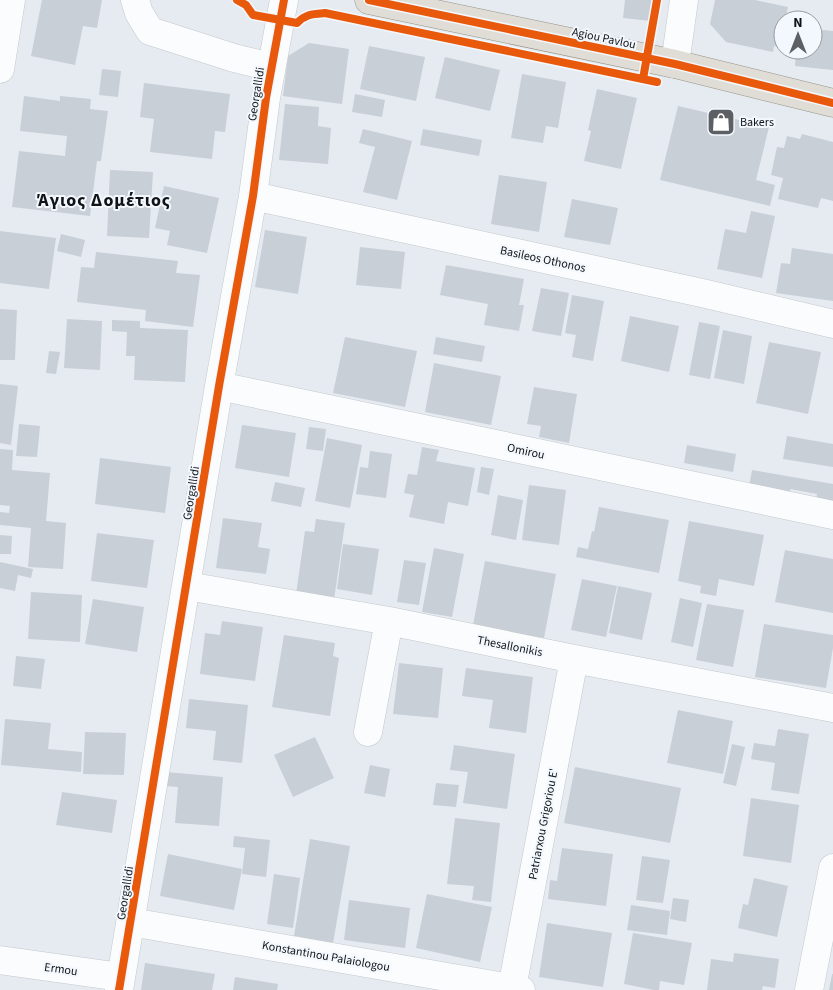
<svg xmlns="http://www.w3.org/2000/svg" width="833" height="990" font-family="'Source Sans 3',sans-serif">
	<style>
		.building { fill: #c9cfd7 }
		.lines { fill: none; stroke-linecap: round; stroke-linejoin: round }
		.minor-casing { stroke: #c4c8cc; stroke-width: 29 }
		.major-casing { stroke: #969386; stroke-width: 29 }
		.minor { stroke: #fbfcfd; stroke-width: 28 }
		.major { stroke: #dfddd6; stroke-width: 28 }
		.cycleway-casing { stroke: #f3f8fe; stroke-width: 11 }
		.cycleway { stroke: #e8590c; stroke-width: 8 }
		.labels { text-anchor: middle; stroke-width: 4; stroke-linejoin: round; paint-order: stroke }
		.street-label { font-size: 12px; fill: #111417; stroke: #f3f8fe }
		.poi-label { font-size: 12px; fill: #111417; stroke: #f3f8fe; text-anchor: start }
		.district-label { font-size: 18px; font-weight: bold; letter-spacing: 1px; fill: #111417; stroke: #f3f8fe }
	</style>
	<rect width="100%" height="100%" fill="#e6ebf1"/>
	<path class="building" d="M42,0H102L97,28L83,26L75,65L31,56Z
		M625,0H653L651,21L623,18Z
		M715,0H755L788,7L785,20H783V30L779,47L774,46L773,52L726,42L710,24Z
		M813,29L833,31V70L795,66L796,50H813Z
		M309,43L349,49L342,104L283,96L288,56Z
		M369,46L425,57L416,101L360,89Z
		M445,57L500,70L490,111L435,98Z
		M102,69L121,71L118,97L99,95Z
		M522,74L566,82L558,128L546,126L543,143L511,138Z
		M144,83L230,94L225,132L215,131L212,159L150,152L154,119L140,117Z
		M597,89L637,98L621,169L584,161L591,131L588,130Z
		M355,94L385,100L382,117L352,112Z
		M24,96L60,101V96L91,99L90,109L108,111L101,161H97L90,216L12,207L19,151L65,156L67,136L20,131Z
		M285,104L319,107L318,126L331,128L328,164L279,160Z
		M678,106L769,127L756,180L775,185L770,206L660,180Z
		M363,129L412,141L397,200L363,192L375,147L359,143Z
		M423,129L482,140L479,156L420,145Z
		M802,134L833,142V201L821,198L818,208L778,199L783,178L771,175L777,147L784,148L787,136L800,139Z
		M110,170L153,172L149,238L107,236Z
		M499,175L547,182L539,232L491,224Z
		M164,186L219,198L207,253L167,245L170,231L155,228Z
		M572,199L618,208L610,245L564,237Z
		M751,211L775,216L762,278L717,269L725,229L746,233Z
		M265,230L307,237L298,294L255,287Z
		M0,231L56,238L49,289L0,283Z
		M61,234L85,240L81,257L57,251Z
		M360,247L405,252L401,289L356,285Z
		M792,248L833,254V301L776,293L781,263L790,264Z
		M96,252L178,261L176,273L200,275L193,327L145,321L146,310L77,302L81,267L94,268Z
		M446,265L524,279L519,305H524L519,331L484,325L488,304L440,295Z
		M541,288L569,293L561,336L532,331Z
		M572,295L604,301L593,361L572,357L576,335L565,333Z
		M0,309L17,310L15,360H0Z
		M630,316L679,326L669,372L621,361Z
		M67,319L102,321L100,370L64,368Z
		M112,320L140,321V328L188,330L185,382L134,380L135,356H126L127,332L112,331Z
		M699,322L720,326L710,379L689,375Z
		M723,330L752,336L744,384L714,378Z
		M345,337L417,351L405,407L333,393Z
		M436,337L485,346L482,362L433,354Z
		M769,342L821,352L808,414L756,403Z
		M49,351L60,352L56,374L46,373Z
		M434,363L501,376L491,425L425,412Z
		M0,384L18,386L11,445L0,443Z
		M534,387L577,394L569,443L539,437L541,426L527,424Z
		M19,424L40,426L37,457L16,456Z
		M242,425L296,433L289,477L235,468Z
		M309,427L326,429L323,451L306,449Z
		M787,436L833,444V467L783,459Z
		M327,438L362,445L350,508L315,501Z
		M687,445L736,454L733,472L684,463Z
		M422,447L439,450L436,461L475,468L468,506L448,502L444,524L409,517L414,495L404,493L408,474L417,475Z
		M0,449L13,450L12,470L50,473L46,521L66,523L63,569L28,567L31,528L0,525V512L9,513L10,506L0,505Z
		M370,451L392,454L386,498L356,494L360,467L368,468Z
		M100,458L171,467L165,513L95,504Z
		M481,467L494,469L489,495L477,492Z
		M752,470L833,484V505L816,502L817,494L790,489V494L749,487Z
		M275,482L305,488L301,507L271,501Z
		M529,485L566,490L559,545L522,540Z
		M498,495L523,500L516,540L491,535Z
		M599,507L669,520L659,573L576,557L578,547L588,549L592,531L594,532Z
		M223,518L262,523L258,547L270,549L266,574L216,568Z
		M316,519L345,523L334,600L296,594L305,531L314,532Z
		M689,521L764,535L754,586L719,579L716,596L700,593L701,586L678,581Z
		M97,533L154,540L147,588L91,581Z
		M0,535L12,536L11,554H0Z
		M343,544L379,549L372,595L337,589Z
		M434,548L464,554L452,617L422,612Z
		M785,550L833,559V613L775,602Z
		M404,560L426,563L419,605L397,602Z
		M485,561L556,574L544,638L473,625Z
		M0,562L33,569L31,578L18,575L15,591L0,588Z
		M582,579L617,586L606,637L571,630Z
		M618,586L652,593L642,640L609,633Z
		M31,592L82,595L80,642L28,639Z
		M680,598L702,603L693,647L671,642Z
		M93,599L144,607L137,652L85,644Z
		M707,604L744,610L733,667L696,660Z
		M222,621L263,627L255,681L200,674L205,633L220,635Z
		M764,624L833,635V648L826,688L755,677Z
		M284,635L335,643L333,656L339,658L330,716L272,707Z
		M16,656L45,659L41,689L13,686Z
		M399,663L443,668L438,718L393,714Z
		M466,668L533,677L526,733L489,728L493,700L462,696Z
		M189,699L248,705L242,763L213,760L216,731L186,728Z
		M678,710L733,721L723,774L667,763Z
		M5,719L51,723L48,749L82,752L81,772L1,765Z
		M778,729L809,734L799,794L771,790L775,763L751,759L754,743L775,746Z
		M85,732L126,733L124,775L83,774Z
		M315,737L334,778L293,797L274,755Z
		M732,744L745,747L736,786L723,783Z
		M454,745L515,754L507,809L463,803L468,772L450,770Z
		M370,765L390,769L385,797L364,793Z
		M575,767L681,788L670,843L564,823Z
		M166,772L223,777L219,826L175,823L178,787L165,786Z
		M436,783L459,785L456,807L433,805Z
		M62,792L117,800L112,833L56,825Z
		M751,798L799,805L791,863L743,856Z
		M455,818L500,823L491,902L472,900L474,886L447,884Z
		M234,836L270,840L266,877L242,874L245,848L233,847Z
		M310,839L350,846L333,943L294,936Z
		M562,848L613,854L606,906L548,899L550,880L557,881Z
		M168,854L242,869L234,910L160,896Z
		M642,856L670,860L663,903L636,900Z
		M274,874L300,878L293,928L267,924Z
		M754,878L788,886L777,937L738,928L743,904L748,905Z
		M427,894L492,907L480,962L416,948Z
		M673,898L689,900L686,922L670,919Z
		M349,900L410,908L405,948L344,940Z
		M631,905L670,911L667,935L627,930Z
		M547,923L612,933L603,987L539,977Z
		M633,933L692,943L684,985L660,981L659,990H654L624,984Z
		M734,953L779,959L775,988L763,986L762,990H707L711,959L733,962Z
		M145,963L215,974L212,990H141Z
		M832,974H833V990H829Z
		M235,977L278,984L277,990H233Z"/>
	<g class="lines">
		<defs>
			<path id="minor" d="M135,0L139,13L150,31L234,58L271,67
				M675,64L684,0
				M0,69L11,0
				M253,196L702,293L833,324
				M219,386L833,515
				M187,586L389,621L574,659L833,708
				M368,732L389,621
				M131,922L521,990
				M0,960L121,977
				M512,988L574,659
				M119,990L219,386L253,196L266,98L284,0
				M809,990L833,868"/>
			<path id="major" d="M369,0L675,64L833,103"/>
		</defs>
		<use href="#minor" class="minor-casing"/>
		<use href="#major" class="major-casing"/>
		<use href="#minor" class="minor"/>
		<use href="#major" class="major"/>
		<defs>
			<path id="cycleway" d="M237,0L246,5L253,15L297,23C306,14 312,14 325,13L657,82
				M369,0L675,64L833,103
				M643,79L657,0
				M119,990L219,386L253,196L266,98L284,0"/>
		</defs>
		<use href="#cycleway" class="cycleway-casing"/>
		<use href="#cycleway" class="cycleway"/>
	</g>
	<defs>
		<symbol id="shop-square" viewBox="-11 -11 22 22"><rect x="-9" y="-9" width="18" height="18" rx="4" fill="#5c5f63" stroke="#f3f8fe"/><path d="M-5-2.5h2.3a2.7 3.5 0 0 1 5.4 0H5L5.5 6h-11ZM-1.5-2.5h3a1.5 2.3 0 0 0-3 0Z" fill="#fff"/></symbol>
	</defs>
	<g fill-rule="evenodd">
		<use href="#shop-square" x="705" y="106" width="32" height="32"/>
	</g>
	<g class="labels">
		<g class="street-label">
			<text transform="translate(604 38) rotate(12)" y="4">Agiou Pavlou</text>
			<text transform="translate(256 94) rotate(-81)" y="4">Georgallidi</text>
			<text transform="translate(543 259) rotate(12)" y="4">Basileos Othonos</text>
			<text transform="translate(526 451) rotate(12)" y="4">Omirou</text>
			<text transform="translate(191 493) rotate(-81)" y="4">Georgallidi</text>
			<text transform="translate(510 646) rotate(11)" y="4">Thesallonikis</text>
			<text transform="translate(543 824) rotate(-79)" y="4">Patriarxou Grigoriou E'</text>
			<text transform="translate(125 893) rotate(-81)" y="4">Georgallidi</text>
			<text transform="translate(326 956) rotate(10)" y="4">Konstantinou Palaiologou</text>
			<text transform="translate(61 969) rotate(8)" y="4">Ermou</text>
		</g>
		<g class="poi-label">
			<text x="740" y="126">Bakers</text>
		</g>
		<g class="district-label">
			<text x="104" y="206">Άγιος Δομέτιος</text>
		</g>
	</g>
	<g transform="translate(798 35)"><circle r="24" fill="#f3f8fe" stroke="#999da2"/>
	<path d="M0-4L9 19L0 12L-9 19Z" fill="#5c5f63"/>
	<text y="-8" font-size="14" font-weight="bold" text-anchor="middle" fill="#111417">N</text>
	</g>
</svg>
